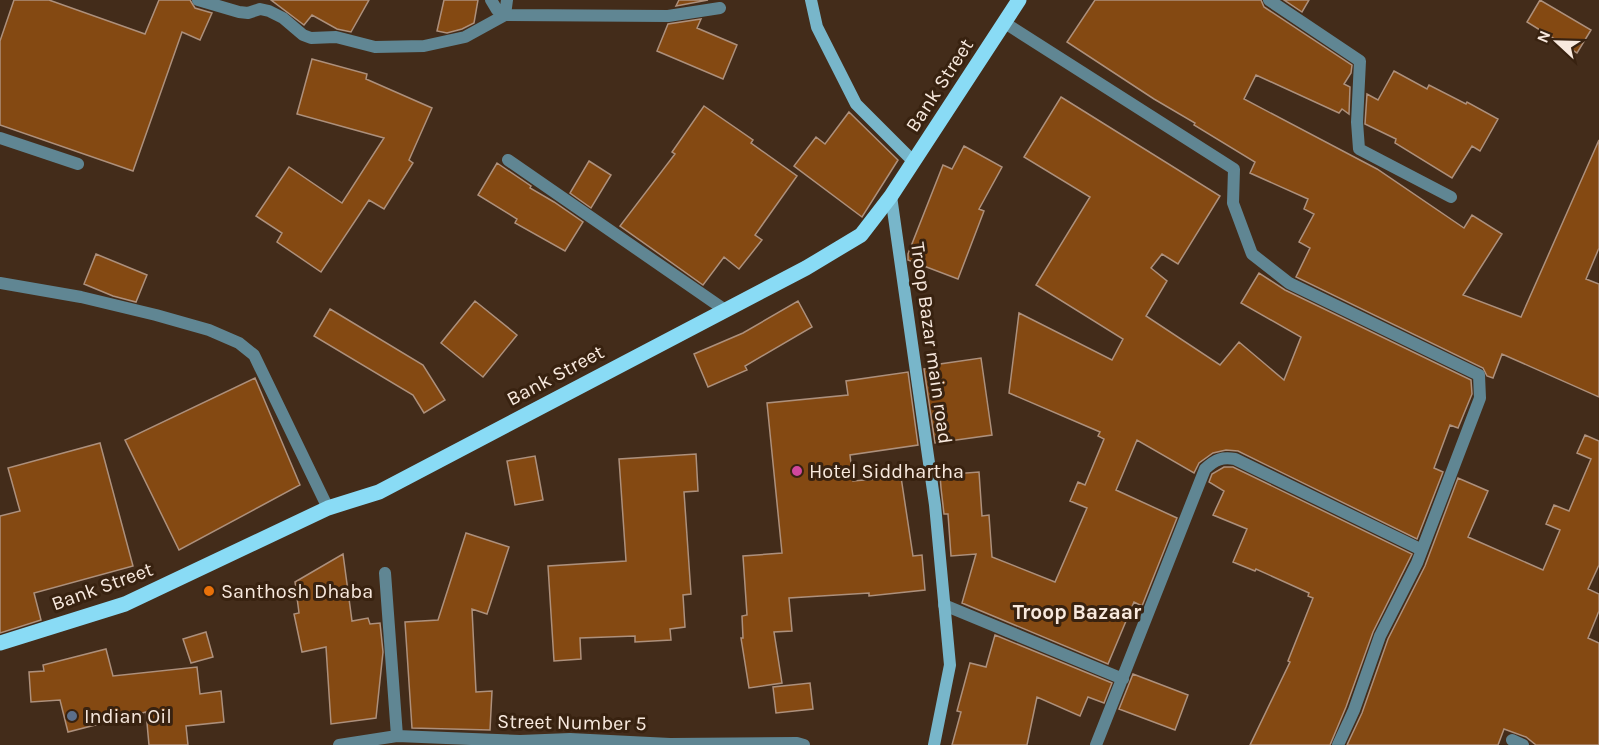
<svg xmlns="http://www.w3.org/2000/svg" width="1599" height="745" font-family="Karla,sans-serif">
	<style>
		.building { fill: #844912; stroke: #ad907c; stroke-width: 1.5 }
		.lines { fill: none; stroke-linecap: round; stroke-linejoin: round }
		.street { stroke: #608693; stroke-width: 12 }
		.secondary { stroke: #78b6ca; stroke-width: 12 }
		.primary { stroke: #89dbf5; stroke-width: 15 }
		.hotel-dot { fill: #d1479c; stroke: #382210; stroke-width: 2 }
		.food-dot { fill: #e8710a; stroke: #382210; stroke-width: 2 }
		.service-dot { fill: #5c6f8a; stroke: #382210; stroke-width: 2 }
		.labels { text-anchor: middle; stroke-width: 6; stroke-linejoin: round; paint-order: stroke }
		.street-label { font-size: 20px; fill: #f8e9de; stroke: #382210 }
		.poi-label { font-size: 20px; fill: #f8e9de; stroke: #382210; text-anchor: start }
		.neighbourhood-label { font-size: 21px; font-weight: bold; fill: #f8e9de; stroke: #382210 }
	</style>
	<rect width="100%" height="100%" fill="#432c1a"/>
	<path class="building" d="M14,0H49L145,34L159,0H190L195,8L212,13L200,40L182,32L133,171L0,125V41Z
		M271,0H369L351,32L337,29L312,15L304,25Z
		M444,0H478L474,23L462,29L447,33L437,31Z
		M679,0H708L676,6Z
		M1095,0H1261L1264,7L1352,65L1351,73L1344,84L1350,87L1349,114L1342,109L1339,113L1256,75L1244,99L1377,169L1464,228L1472,215L1502,234L1463,295L1521,317L1599,140V248L1586,279L1599,284V397L1502,354L1493,378L1487,376L1483,368L1296,277L1310,248L1299,242L1314,214L1304,209L1308,199L1250,173L1255,162L1194,125L1195,123L1154,99L1067,42Z
		M1284,0H1309L1302,12Z
		M1540,0L1591,30L1577,53L1527,22Z
		M701,19L697,28L737,45L723,79L657,51L668,24Z
		M312,59L367,74L366,79L432,108L409,160L413,163L384,209L369,200L321,272L277,242L282,233L256,216L289,167L342,203L384,138L297,114Z
		M1394,71L1427,89L1429,85L1466,104L1467,102L1498,119L1480,151L1472,146L1452,178L1395,143L1396,139L1365,124L1367,94L1378,100Z
		M1061,97L1220,196L1178,264L1162,254L1151,268L1167,281L1146,316L1220,365L1239,342L1284,380L1301,337L1241,303L1259,273L1285,290L1471,380L1472,394L1458,428L1450,425L1434,468L1443,472L1417,539L1238,451L1226,450L1213,453L1199,463L1194,473L1137,440L1116,490L1177,518L1142,606L1134,602L1108,664L962,603L976,554L951,556L948,514H944L941,488L940,475L979,472L982,516L989,515L992,557L1055,582L1087,508L1070,501L1078,482L1085,485L1104,439L1098,436L1100,432L1009,393L1019,313L1112,360L1123,339L1036,285L1090,197L1024,157Z
		M704,106L753,140L751,143L797,176L755,235L762,240L739,269L724,257L703,285L620,226L675,154L672,152Z
		M849,112L898,160L862,217L794,166L816,137L825,144Z
		M964,146L1002,167L979,209L984,211L958,279L908,260V254L943,165L952,169Z
		M589,161L611,175L591,208L570,193Z
		M497,163L531,186L530,188L554,202L583,222L565,251L515,223L517,219L478,195Z
		M96,254L147,275L136,302L113,296L84,284Z
		M475,301L517,335L483,377L441,343Z
		M798,301L812,327L745,366L747,370L708,387L694,354L743,333Z
		M330,309L423,365L445,400L424,413L413,395L314,336Z
		M981,358L992,435L935,443L924,369L933,368V365Z
		M908,372L918,445L850,455L853,481L901,477L913,556L922,555L925,590L869,596V593L789,598L792,631L774,632L782,683L749,688L741,638H743L742,616L747,615L743,556L782,553L767,403L848,395L846,381Z
		M255,378L300,485L179,550L125,440Z
		M1585,435L1599,441V565L1588,589L1599,594V611L1588,638L1599,643V745H1536L1526,737L1504,729L1498,745H1347L1362,713L1388,639L1425,566L1458,478L1488,491L1468,537L1543,570L1560,530L1546,524L1554,505L1569,511L1591,459L1577,453Z
		M100,443L133,566L34,593L41,620L0,633V516L20,511L8,468Z
		M696,454L698,491L684,492L691,594L683,595L685,627L670,629L671,640L635,642V636L580,638L581,659L554,661L548,566L626,561L619,459Z
		M535,456L543,500L515,505L507,461Z
		M1224,467H1233L1412,554L1373,632L1346,707L1330,745H1250L1290,662L1288,661L1313,598L1308,596L1309,593L1256,569L1255,571L1233,562L1247,529L1213,515L1224,491L1209,482L1212,474Z
		M466,533L509,547L487,614L472,609L476,692L492,691L490,730L412,728L405,622L438,620Z
		M343,554L352,621L368,618L370,624L380,623L383,652L376,718L331,724L326,647L302,652L294,614L299,613L295,582Z
		M206,632L213,657L191,663L183,639Z
		M995,635L1112,683L1104,703L1088,697L1080,716L1037,697L1027,745H952L961,712L957,711L970,663L986,667Z
		M106,649L113,676L197,667L200,694L221,691L224,722L186,726L188,745H149L146,712L68,732L60,700L31,702L29,672L44,671L43,665Z
		M1133,674L1188,695L1175,730L1119,709Z
		M810,683L813,709L776,713L773,687Z"/>
	<g class="lines">
		<path class="street" d="M198,0L239,12L248,13L260,9L269,11L283,18L303,35L311,38L336,37L375,47L424,46L465,37L505,15L507,0
			M491,0L497,10L505,15L668,16L720,8
			M1269,0L1360,61L1357,122L1359,149L1451,197
			M1005,23L1234,169L1233,203L1252,254L1289,283L1479,375L1480,398L1417,563L1380,636L1354,710L1338,745
			M0,138L78,164
			M508,160L725,310
			M0,283L81,297L156,315L209,330L239,343L254,355L328,508
			M385,573L397,736
			M944,605L1123,679
			M1512,740L1523,745
			M339,745L397,736L520,741L570,739L670,744L797,743L804,745
			M1096,745L1205,469C1216,459 1222,457 1235,459L1422,550"/>
		<path class="secondary" d="M811,0L817,27L856,104L914,162
			M891,196L935,505L950,665L934,745"/>
		<path class="primary" d="M0,643L125,604L328,508L379,492L806,268L861,235L891,196L1019,0"/>
	</g>
	<circle class="hotel-dot" cx="797" cy="471" r="6"/>
	<circle class="food-dot" cx="209" cy="591" r="6"/>
	<circle class="service-dot" cx="72" cy="716" r="6"/>
	<g class="labels">
		<g class="street-label">
			<text transform="translate(939 85) rotate(-57)" y="7">Bank Street</text>
			<text transform="translate(932 343) rotate(82)" y="7">Troop Bazar main road</text>
			<text transform="translate(555 375) rotate(-28)" y="7">Bank Street</text>
			<text transform="translate(102 586) rotate(-20)" y="7">Bank Street</text>
			<text transform="translate(572 722) rotate(1)" y="7">Street Number 5</text>
		</g>
		<g class="poi-label">
			<text x="809" y="478">Hotel Siddhartha</text>
			<text x="221" y="598">Santhosh Dhaba</text>
			<text x="84" y="723">Indian Oil</text>
		</g>
		<g class="neighbourhood-label">
			<text x="1077" y="619">Troop Bazaar</text>
		</g>
	</g>
	<g transform="translate(1557 42) rotate(292)" stroke="#382210" stroke-width="4.5" paint-order="stroke">
	<path d="M0-4.5L10 22L0 15L-10 22Z" fill="#f8e9de"/>
	<text y="-9" font-size="16" font-weight="bold" text-anchor="middle" fill="#f8e9de">N</text>
	</g>
</svg>
